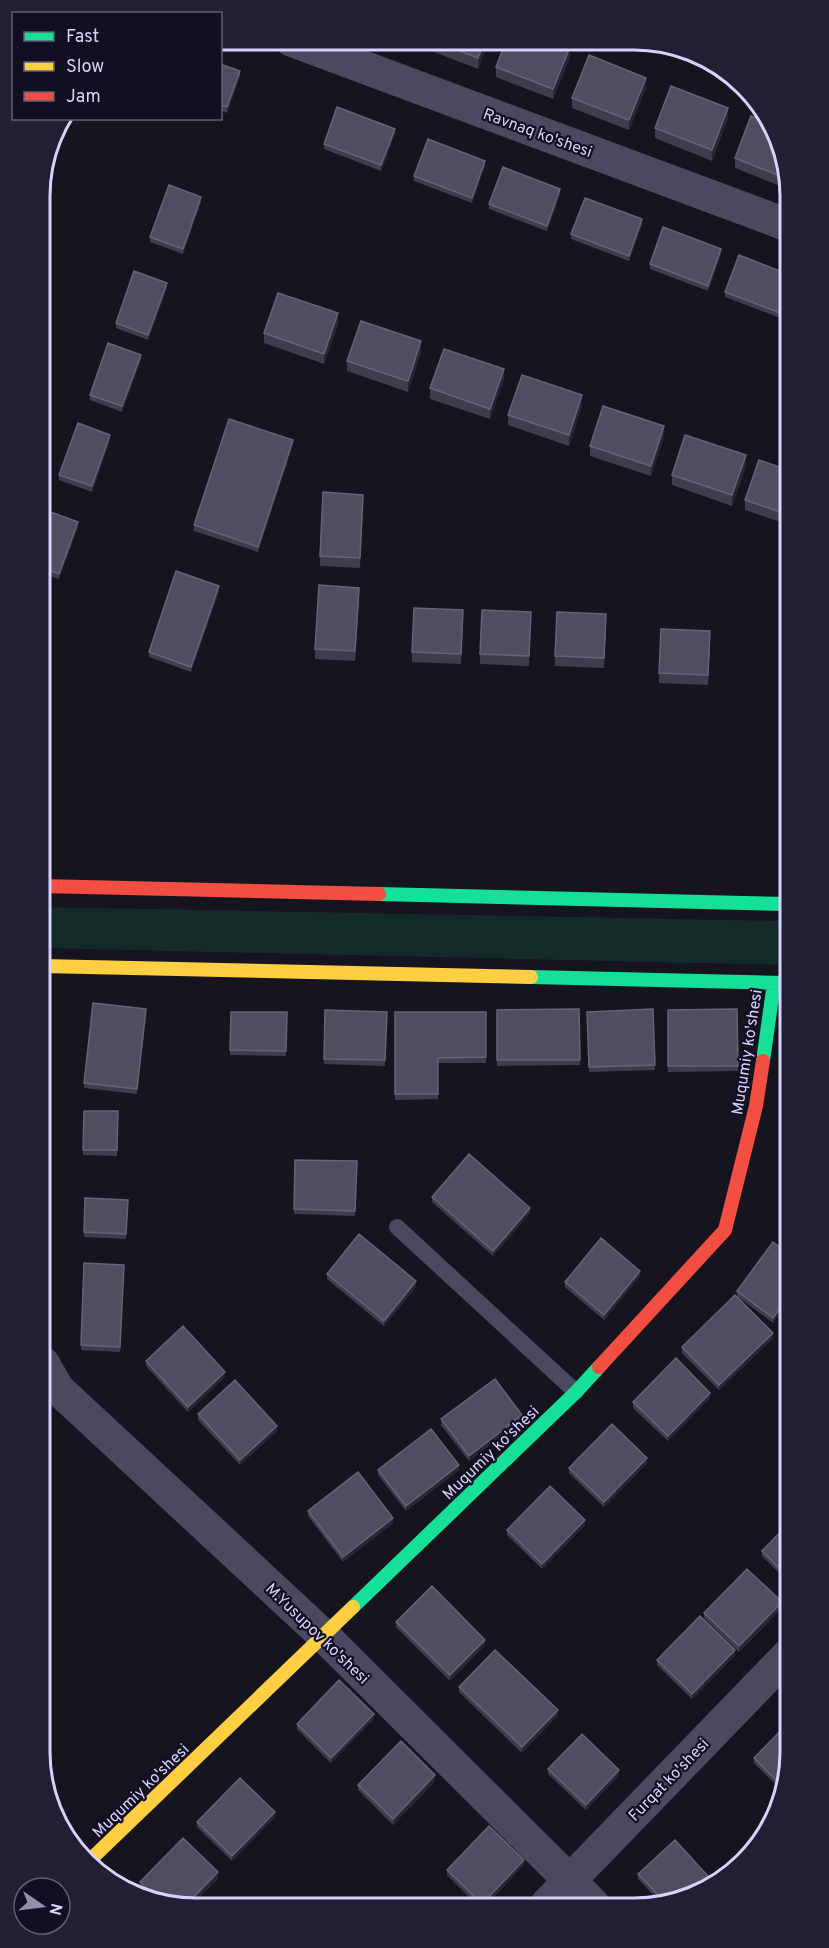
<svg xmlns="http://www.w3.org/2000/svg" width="829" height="1948" font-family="Overpass,sans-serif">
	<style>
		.green { fill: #132a29 }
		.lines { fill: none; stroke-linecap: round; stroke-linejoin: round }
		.lane { stroke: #4a495f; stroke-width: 16 }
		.street { stroke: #4a495f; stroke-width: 33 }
		.fast { stroke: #16e098; stroke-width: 14 }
		.slow { stroke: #ffcf43; stroke-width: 14 }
		.jam { stroke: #f24e42; stroke-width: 14 }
		.wall { fill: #3f3d4d }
		.shaded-wall { fill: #282632 }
		.building { fill: #504d60; stroke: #656279; stroke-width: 1.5 }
		.labels { text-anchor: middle; stroke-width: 4.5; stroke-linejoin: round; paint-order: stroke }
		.street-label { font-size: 16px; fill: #d7d3fd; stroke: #120f23 }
		.rim { fill: none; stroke: #d7d3fd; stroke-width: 3 }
	</style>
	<rect width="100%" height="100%" fill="#16141e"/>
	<path class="green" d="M42,907L783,921L782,965L42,948Z"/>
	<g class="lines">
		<path class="lane" d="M397,1227L576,1392"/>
		<path class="street" d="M291,40L785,224
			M43,1363L58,1389L323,1635L593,1904
			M547,1904L789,1654"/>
		<path class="fast" d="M379,894L787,904
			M531,977L787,983
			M763,1061L774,983
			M353,1607L576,1392L599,1367"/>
		<path class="slow" d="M42,966L531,977
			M86,1864L353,1607"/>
		<path class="jam" d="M41,886L379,894
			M599,1367L725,1230L756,1106L763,1061"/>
	</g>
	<path class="wall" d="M421,40L489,41L478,69L421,47Z
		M570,57L553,99L496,77V67Z
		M220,64L240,76L227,113L220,110Z
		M646,88L629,130L572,108V98Z
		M728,118L712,161L655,138V128Z
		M395,134L381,171L324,149V144Z
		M785,155V188L735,168V158Z
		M485,166L472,203L414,181V176Z
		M560,195L547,231L489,209V204Z
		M201,202L183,254L150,242V237Z
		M642,225L629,261L571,239V234Z
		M721,254L708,291L650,269V264Z
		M785,273L783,319L725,297V292Z
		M167,288L148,340L116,328V323Z
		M338,324L324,364L264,343V333Z
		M421,352L408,392L347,371V361Z
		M141,360L122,412L90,400V395Z
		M504,379L490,419L430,399V388Z
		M582,405L569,446L508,425V415Z
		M664,436L651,476L590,456V446Z
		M110,440L92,492L59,480V475Z
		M293,445L258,552L194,531V525Z
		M746,466L732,506L672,485V475Z
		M786,469V524L745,510V500Z
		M363,505L360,568L320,566V556Z
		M40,524L78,527L59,579L41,573Z
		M219,591L191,672L149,657V652Z
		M359,598L355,661L315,659V649Z
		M531,612L529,666L480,664V654Z
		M463,620L461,664L412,662V652Z
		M606,624L604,668L555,666V656Z
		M710,641L708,685L659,683V673Z
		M579,1009L580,1065L497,1066V1010Z
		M653,1009L655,1070L589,1072L587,1012Z
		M737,1009L738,1071L668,1072V1010Z
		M325,1010L387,1012L385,1066L324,1064Z
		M231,1012H287L286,1056L230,1055Z
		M395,1012H486V1063H438V1099L395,1100Z
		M146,1014L137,1094L84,1088V1083Z
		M84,1111H118L117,1156L83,1155Z
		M295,1160L357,1161L355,1216L294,1214Z
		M788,1190V1225L781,1223V1218Z
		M432,1197L530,1213L493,1256L432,1202Z
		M85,1198L128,1200L126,1239L84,1237Z
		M788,1253L773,1323L738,1297L773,1338L719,1390L682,1353V1347L737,1296V1291Z
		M84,1263L124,1265L120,1352L81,1350Z
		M327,1274L416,1287L384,1326L327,1279Z
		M640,1276L604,1320L565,1287V1282Z
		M146,1361L225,1377L188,1412L146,1366Z
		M710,1398L668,1441L633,1408V1402Z
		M198,1414L277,1431L240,1465L198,1420Z
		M441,1419L522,1420L469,1461L441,1425Z
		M647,1463L604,1507L569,1473V1468Z
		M378,1470H459L406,1511L378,1475Z
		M308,1511L393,1523L343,1562L308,1516Z
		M789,1523V1583L762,1556V1551Z
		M585,1525L542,1569L507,1535V1530Z
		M782,1608L739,1652L704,1618V1613Z
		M396,1622L485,1645L450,1681L396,1627Z
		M735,1655L692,1699L657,1665V1660Z
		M459,1687L558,1715L522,1753L459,1692Z
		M374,1719L331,1763L297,1729V1724Z
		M754,1758L790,1762L780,1789L754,1763Z
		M548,1769L619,1775L586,1810L548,1774Z
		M435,1781L393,1825L358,1790V1785Z
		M275,1817L232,1861L197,1827V1822Z
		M524,1865L486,1905H477L447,1875V1870Z
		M638,1874L674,1904H662L638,1879Z
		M218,1878L190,1906H165L151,1898L140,1888V1882Z"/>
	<path class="shaded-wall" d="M485,41H489L478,69V58Z
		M570,47V57L553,99V89Z
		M240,71V76L227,113V107Z
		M646,78V88L629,130V120Z
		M728,108V118L712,161V150Z
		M395,129V134L381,171V165Z
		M485,161V166L472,203V198Z
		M560,189V195L547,231V226Z
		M201,197V202L183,254V249Z
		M642,219V225L629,261V256Z
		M721,249V254L708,291V286Z
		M167,283V288L148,340V335Z
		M338,313V324L324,364V354Z
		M421,341V352L408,392V381Z
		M141,355V360L122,412V406Z
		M504,369V379L490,419V409Z
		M582,395V405L569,446V435Z
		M664,426V436L651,476V466Z
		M110,435V440L92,492V486Z
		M293,440V445L258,552V547Z
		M746,455V466L732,506V495Z
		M78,522V527L59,579V574Z
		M219,586V591L191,672V667Z
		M359,588V598L355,661V651Z
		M49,604V609L41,634V628Z
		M146,1009V1014L137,1094V1089Z
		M530,1208V1213L493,1256V1251Z
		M640,1271V1276L604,1320V1315Z
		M416,1281V1287L384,1326V1321Z
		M788,1298V1303L773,1323V1318Z
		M773,1333V1338L719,1390V1385Z
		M225,1372V1377L188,1412V1407Z
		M710,1393V1398L668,1441V1436Z
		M522,1415V1420L469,1461V1456Z
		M277,1426V1431L240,1465V1460Z
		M647,1458V1463L604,1507V1502Z
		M459,1465V1470L406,1511V1506Z
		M393,1518V1523L343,1562V1557Z
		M585,1520V1525L542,1569V1564Z
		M782,1602V1608L739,1652V1646Z
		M485,1640V1645L450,1681V1675Z
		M735,1650V1655L692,1699V1694Z
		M558,1710V1715L522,1753V1747Z
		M374,1714V1719L331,1763V1758Z
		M619,1770V1775L586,1810V1805Z
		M435,1775V1781L393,1825V1819Z
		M275,1812V1817L232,1861V1856Z
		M524,1860V1865L486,1905H482Z
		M218,1872V1878L190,1906H185Z"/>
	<path class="building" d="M431,40L485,41L478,58Z
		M506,41H555L570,47L553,89L496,67Z
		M589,55L646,78L629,120L572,98Z
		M220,64L240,71L227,107L220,105Z
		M671,86L728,108L712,150L655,128Z
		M337,107L395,129L381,165L324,144Z
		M751,116L764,121L785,155V178L735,158Z
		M428,139L485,161L472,198L414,176Z
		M503,167L560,189L547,226L489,204Z
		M169,185L201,197L183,249L150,237Z
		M585,198L642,219L629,256L571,234Z
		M663,227L721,249L708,286L650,264Z
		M739,255L785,273V308L783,314L725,292Z
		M134,271L167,283L148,335L116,323Z
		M278,293L338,313L324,354L264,333Z
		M361,321L421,341L408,381L347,361Z
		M108,343L141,355L122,406L90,395Z
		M444,349L504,369L490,409L430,388Z
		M522,375L582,395L569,435L508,415Z
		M603,406L664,426L651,466L590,446Z
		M229,419L293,440L258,547L194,525Z
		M78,423L110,435L92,486L59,475Z
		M685,435L746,455L732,495L672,475Z
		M759,460L786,469V514L745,500Z
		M323,492L363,495L360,558L320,556Z
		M45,510L78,522L59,574L41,567L40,524Z
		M176,571L219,586L191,667L149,652Z
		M319,585L359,588L355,651L315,649Z
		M41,601L49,604L41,628Z
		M414,608L463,610L461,654L412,652Z
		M482,610L531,612L529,656L480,654Z
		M557,612L606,614L604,658L555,656Z
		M661,629L710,631L708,675L659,673Z
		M93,1003L146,1009L137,1089L84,1083Z
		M579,1009L580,1060H497V1010Z
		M653,1009L655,1065L589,1067L587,1012Z
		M737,1009L738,1066H668V1010Z
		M325,1010L387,1012L385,1060L324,1059Z
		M231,1012H287L286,1051L230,1050Z
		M395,1012H486V1057L438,1058V1094H395Z
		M84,1111H118L117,1150H83Z
		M469,1154L530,1208L493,1251L432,1197Z
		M295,1160L357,1161L355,1211L294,1209Z
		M788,1190V1219L781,1218Z
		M85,1198L128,1200L126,1234L84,1232Z
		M359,1234L416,1281L384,1321L327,1274Z
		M601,1238L640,1271L604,1315L565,1282Z
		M773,1242L788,1253V1298L773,1318L737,1291Z
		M84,1263L124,1265L120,1347L81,1345Z
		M735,1295L773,1333L719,1385L682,1347Z
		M183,1326L225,1372L188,1407L146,1361Z
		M676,1358L710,1393L668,1436L633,1402Z
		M495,1379L522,1415L469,1456L441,1419Z
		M235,1380L277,1426L240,1460L198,1414Z
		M612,1424L647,1458L604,1502L569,1468Z
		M431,1429L459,1465L406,1506L378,1470Z
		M358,1472L393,1518L343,1557L308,1511Z
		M550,1486L585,1520L542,1564L507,1530Z
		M789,1523V1578L762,1551Z
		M747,1569L782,1602L739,1646L704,1613Z
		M432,1586L485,1640L450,1675L396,1622Z
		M700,1616L735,1650L692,1694L657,1660Z
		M495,1650L558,1710L522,1747L459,1687Z
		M339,1680L374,1714L331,1758L297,1724Z
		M790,1721V1762L781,1785L754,1758Z
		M582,1734L619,1770L586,1805L548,1769Z
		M401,1741L435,1775L393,1819L358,1785Z
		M240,1778L275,1812L232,1856L197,1822Z
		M489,1826L524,1860L482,1904L447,1870Z
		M183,1838L218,1872L185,1906H165L140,1882Z
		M675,1840L716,1885L674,1904H667L638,1874Z"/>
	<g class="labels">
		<g class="street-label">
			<text transform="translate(538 132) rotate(20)" y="6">Ravnaq ko'shesi</text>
			<text transform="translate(746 1052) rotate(-81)" y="6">Muqumiy ko'shesi</text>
			<text transform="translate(490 1452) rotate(-44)" y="6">Muqumiy ko'shesi</text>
			<text transform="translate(318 1633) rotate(44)" y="6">M.Yusupov ko'shesi</text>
			<text transform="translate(668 1779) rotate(-46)" y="6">Furqat ko'shesi</text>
			<text transform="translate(140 1790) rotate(-44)" y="6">Muqumiy ko'shesi</text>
		</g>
	</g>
	<path d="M0 0H829V1948H0ZM196 50H634A146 146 0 0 1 780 196V1752A146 146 0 0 1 634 1898H196A146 146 0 0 1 50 1752V196A146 146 0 0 1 196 50Z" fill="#221f34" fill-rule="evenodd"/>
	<path class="rim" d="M196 50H634A146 146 0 0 1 780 196V1752A146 146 0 0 1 634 1898H196A146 146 0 0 1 50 1752V196A146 146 0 0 1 196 50Z"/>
	<rect x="12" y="12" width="210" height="108" fill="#120f23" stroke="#615d7a" stroke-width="1.5"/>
	<rect x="24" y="32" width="30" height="9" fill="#16e098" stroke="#615d7a" stroke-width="1.5"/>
	<text x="66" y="42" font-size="18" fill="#d7d3fd">Fast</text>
	<rect x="24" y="62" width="30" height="9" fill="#ffcf43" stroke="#615d7a" stroke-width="1.5"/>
	<text x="66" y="72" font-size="18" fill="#d7d3fd">Slow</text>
	<rect x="24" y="92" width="30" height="9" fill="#f24e42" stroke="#615d7a" stroke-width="1.5"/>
	<text x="66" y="102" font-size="18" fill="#d7d3fd">Jam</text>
	<g transform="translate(42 1906) rotate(104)"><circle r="28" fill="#120f23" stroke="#615d7a" stroke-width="1.5"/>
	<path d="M0-4.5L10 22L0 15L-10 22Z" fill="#9390af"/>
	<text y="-9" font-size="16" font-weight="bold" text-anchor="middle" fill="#d7d3fd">N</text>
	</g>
</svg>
